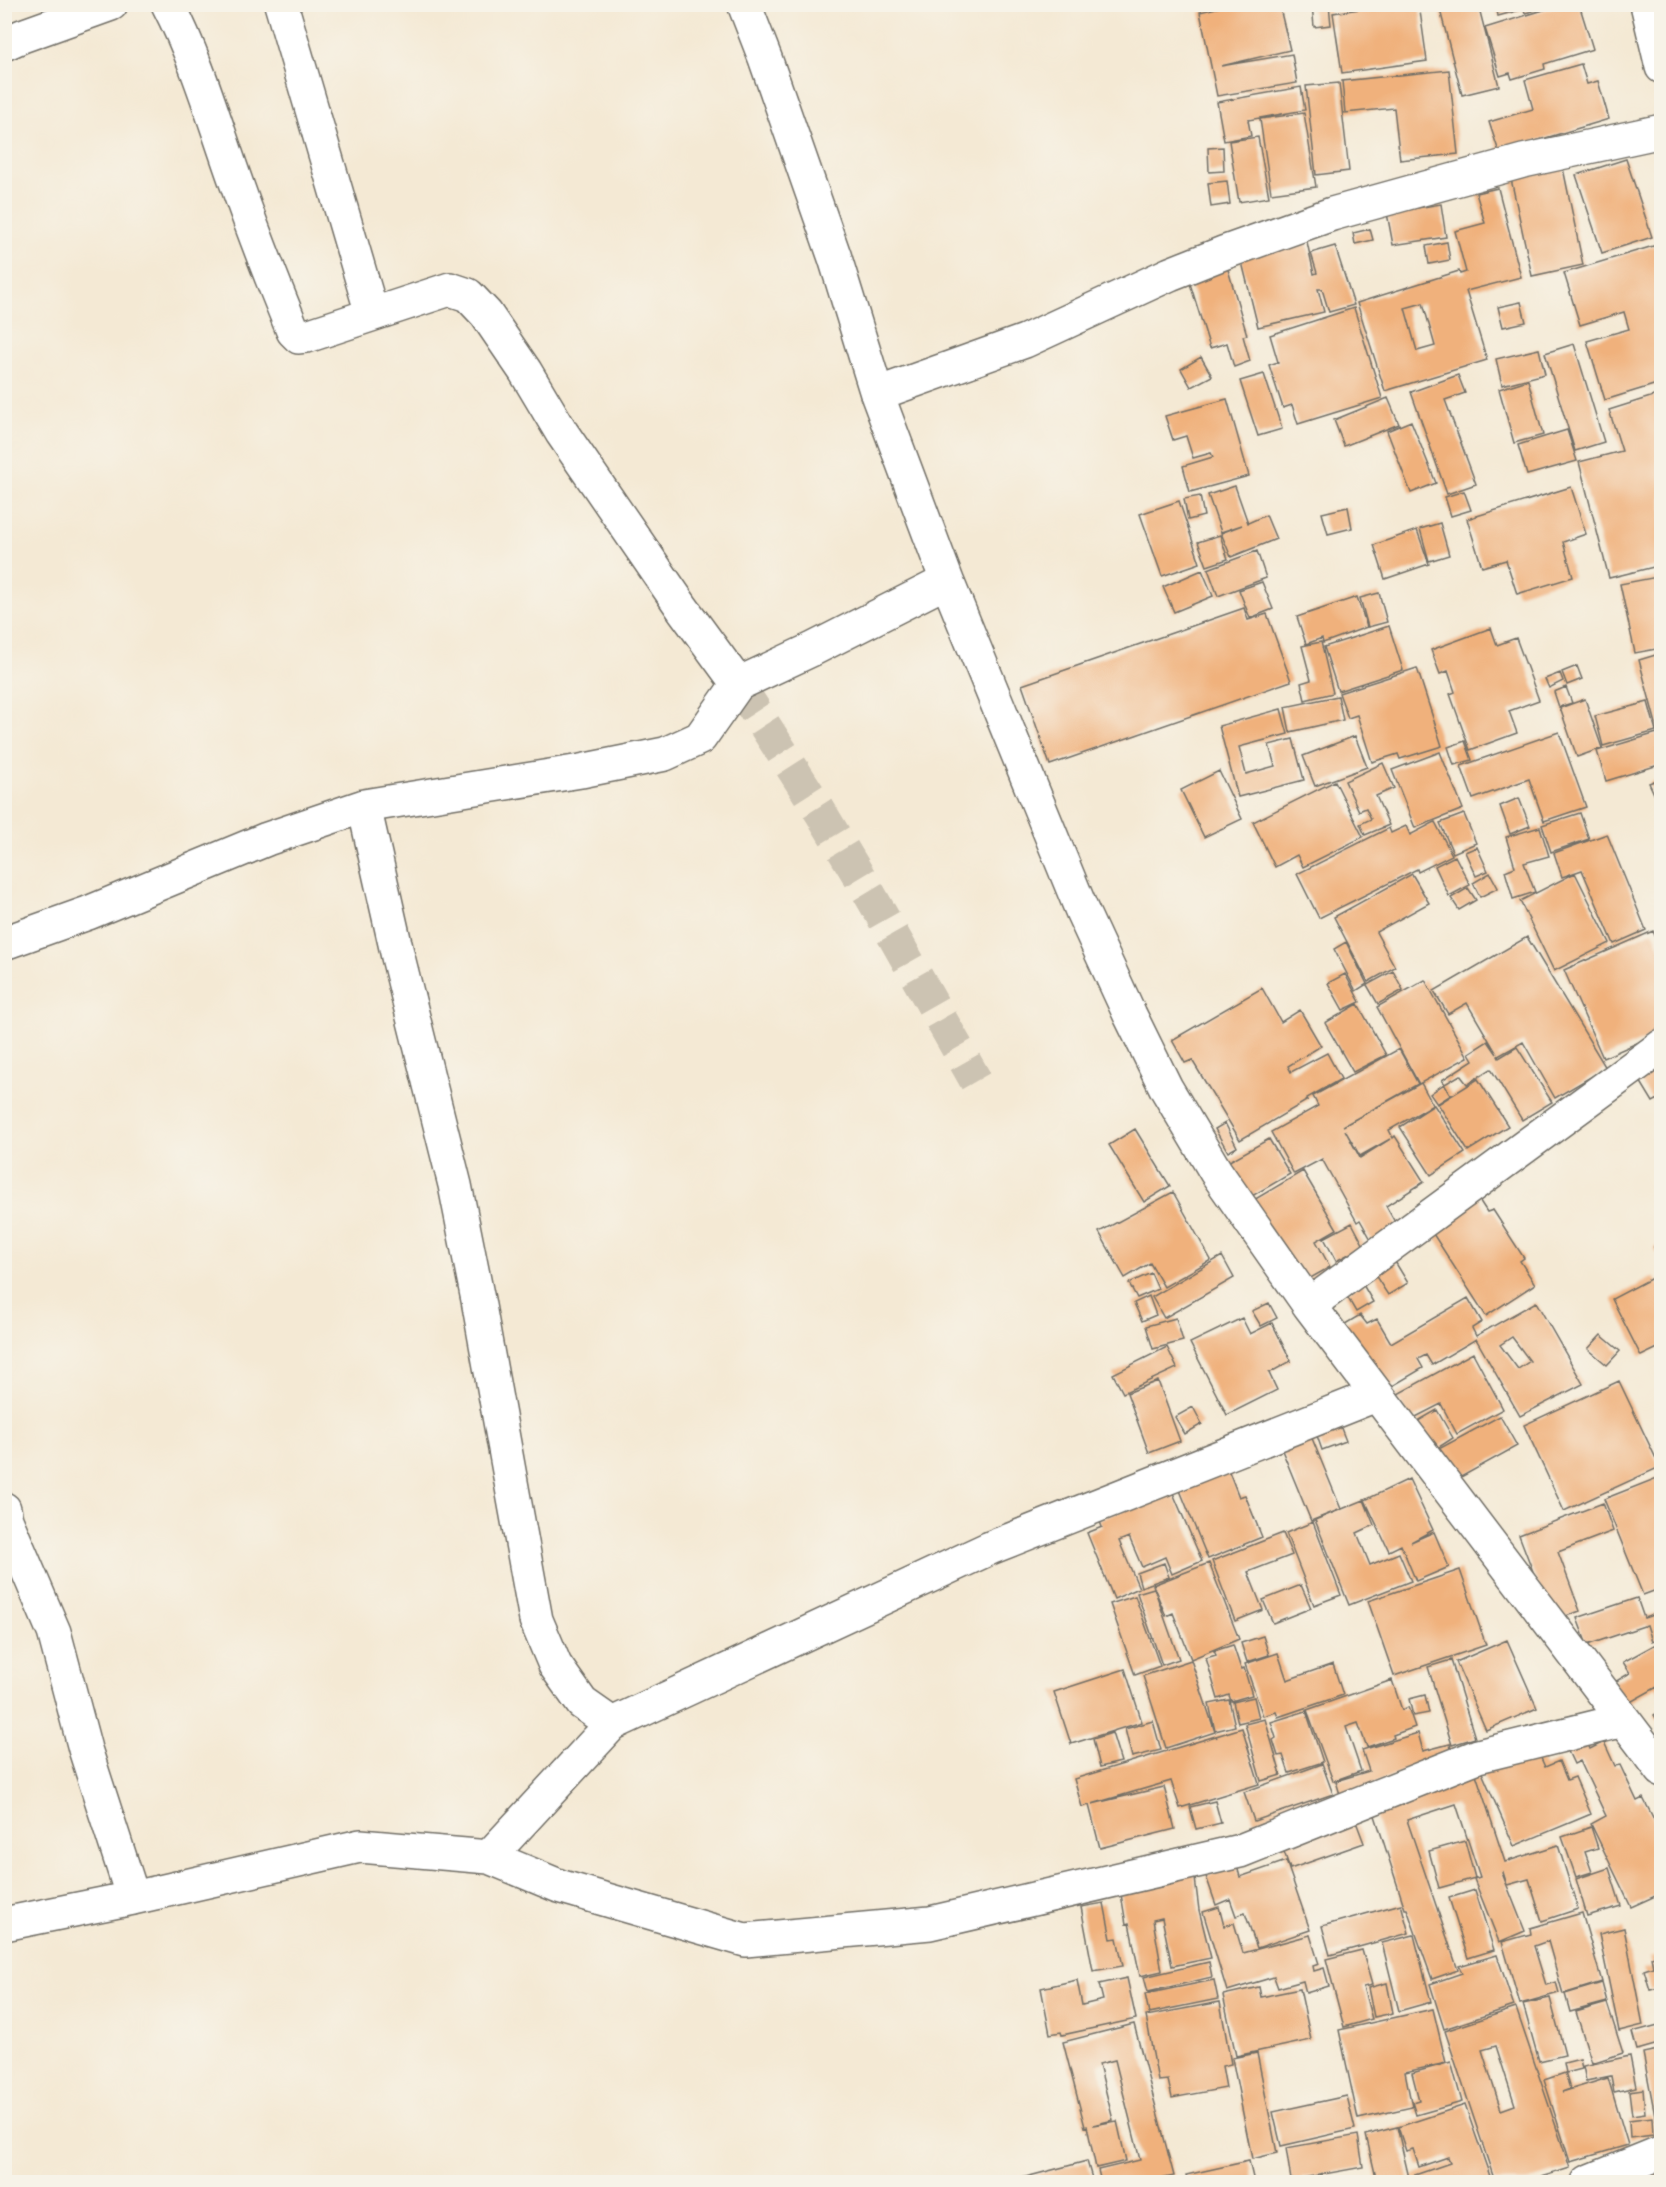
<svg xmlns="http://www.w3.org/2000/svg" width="1666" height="2187" font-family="Itim,sans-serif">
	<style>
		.building { fill: #f0b17c; fill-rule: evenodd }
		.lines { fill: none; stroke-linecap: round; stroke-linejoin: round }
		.minor-tunnel { stroke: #ccc3b2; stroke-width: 33; stroke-dasharray: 33 16; stroke-linecap: butt }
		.minor-casing { stroke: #716e66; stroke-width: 36 }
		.minor { stroke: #fff; stroke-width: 33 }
	</style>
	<rect width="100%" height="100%" fill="#f7f3e8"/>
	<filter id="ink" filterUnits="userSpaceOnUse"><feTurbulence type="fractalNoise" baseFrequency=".0167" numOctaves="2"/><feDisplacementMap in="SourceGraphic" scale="12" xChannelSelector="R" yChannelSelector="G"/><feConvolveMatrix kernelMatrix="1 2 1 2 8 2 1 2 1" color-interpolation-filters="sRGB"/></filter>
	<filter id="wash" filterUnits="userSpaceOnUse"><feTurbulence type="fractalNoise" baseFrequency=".008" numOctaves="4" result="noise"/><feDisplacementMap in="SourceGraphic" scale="24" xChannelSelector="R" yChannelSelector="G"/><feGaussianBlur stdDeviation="1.35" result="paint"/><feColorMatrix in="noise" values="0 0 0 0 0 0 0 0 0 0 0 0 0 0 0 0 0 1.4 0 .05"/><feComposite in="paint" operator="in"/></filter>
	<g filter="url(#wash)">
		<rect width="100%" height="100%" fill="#f4e9d4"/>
		<g id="blocks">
			<path class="building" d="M1232,4H1279L1290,50L1221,66L1292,54L1297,83L1217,96L1200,12Z
				M1312,4H1329L1331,25L1314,27Z
				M1393,4H1419L1427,61L1342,73L1333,13Z
				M1445,4H1478L1499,86L1462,95L1439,6Z
				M1496,4H1554V5L1525,13L1524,9L1498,16Z
				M1563,4H1579L1593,49L1544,64L1545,69L1512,79L1510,73L1500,76L1485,28Z
				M1581,64L1587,84L1598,81L1609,119L1499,152L1489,122L1533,109L1525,80Z
				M1449,70L1458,154L1400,160L1394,108L1345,113L1342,81Z
				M1339,83L1349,171L1316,175L1306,86Z
				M1301,87L1305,110L1248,120L1251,136L1224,141L1217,102Z
				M1304,113L1316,187L1271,193L1260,119Z
				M1258,137L1269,197L1239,202L1229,141Z
				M1223,147L1224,171L1209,172L1208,148Z
				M1626,159L1652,237L1602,253L1576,175Z
				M1563,168L1583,265L1532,276L1511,179Z
				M1227,181L1230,204L1211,207L1208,183Z
				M1498,188L1521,277L1466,291L1487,360L1385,391L1357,303L1459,271L1460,274L1466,272L1455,231L1485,223L1476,193ZM1423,303L1435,346L1417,351L1405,308Z
				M1441,204L1446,237L1393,245L1387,213Z
				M1304,228L1314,274L1317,273L1311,253L1335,246L1354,305L1329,312L1322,289H1318L1324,312L1258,327L1240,254Z
				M1370,229L1373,240L1355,244L1353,233Z
				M1447,242L1450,260L1429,264L1426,246Z
				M1660,244L1662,251V565L1609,578L1579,462L1622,451L1609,410L1660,394L1657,384L1605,400L1587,341L1629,329L1624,312L1580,325L1564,273Z
				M1227,266L1247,335L1243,336L1250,361L1234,367L1227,343L1210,348L1188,277Z
				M1521,302L1526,322L1503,327L1498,307Z
				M1354,308L1382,398L1298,424L1292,405L1283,408L1269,365L1278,362L1270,335Z
				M1574,344L1604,442L1575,451L1545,353Z
				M1539,349L1545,374L1502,385L1496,359Z
				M1201,357L1212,376L1191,387L1181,369Z
				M1264,374L1282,429L1258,436L1240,381Z
				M1458,375L1465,393L1445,400L1476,484L1447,494L1411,392Z
				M1528,380L1543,435L1514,443L1499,389Z
				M1388,398L1399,424L1344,446L1334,420Z
				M1227,399L1249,476L1190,492L1183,466L1213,457L1211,453L1193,458L1186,436L1173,440L1165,416Z
				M1411,421L1436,483L1411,493L1387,431Z
				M1567,430L1577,461L1527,475L1518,445Z
				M1235,486L1248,523L1266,515L1276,539L1231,557L1221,533L1242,525L1221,532L1208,495Z
				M1571,487L1586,534L1563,542L1573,577L1517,594L1506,560L1482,567L1467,519Z
				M1464,491L1471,510L1451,516L1445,497Z
				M1200,496L1204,516L1188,520L1184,499Z
				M1179,501L1200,563L1162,576L1140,514Z
				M1348,507L1352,528L1328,534L1322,513Z
				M1440,523L1449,555L1429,561L1420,529Z
				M1417,530L1429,564L1385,579L1374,545Z
				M1220,535L1228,559L1207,566L1198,542Z
				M1257,551L1266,578L1218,596L1208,569Z
				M1202,570L1213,596L1174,612L1163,587Z
				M1657,577L1662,598V648L1635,653L1620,584Z
				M1262,582L1273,609L1250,618L1239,590Z
				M1379,593L1387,622L1368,627L1360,598Z
				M1357,597L1367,627L1323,643L1322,638L1306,644L1297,617Z
				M1244,608L1248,620L1267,614L1291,681L1050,765L1022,685Z
				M1389,626L1403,670L1338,691L1324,647Z
				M1491,628L1497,645L1516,638L1539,700L1509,711L1517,733L1470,750L1450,694L1455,692L1448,671L1440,674L1431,650Z
				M1321,642L1333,693L1305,700L1301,683L1311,680L1302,646Z
				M1662,653V734L1659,735L1639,660Z
				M1577,666L1582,679L1567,685L1562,672Z
				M1417,668L1442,746L1400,759L1398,754L1372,762L1357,715L1348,718L1339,693Z
				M1560,673L1563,681L1549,688L1545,679Z
				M1566,687L1572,703L1559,707L1554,692Z
				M1338,696L1343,720L1290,732L1285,707Z
				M1585,699L1602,748L1577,757L1560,708Z
				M1648,702L1656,731L1603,746L1595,716Z
				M1281,709L1288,734L1239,747L1246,774L1275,766L1269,745L1293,739L1304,780L1238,797L1219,726Z
				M1559,732L1586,807L1544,821L1529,779L1473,799L1461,766Z
				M1657,733L1662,749V764L1606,781L1597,751Z
				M1355,736L1367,767L1315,786L1303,756Z
				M1465,741L1472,760L1454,765L1448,747Z
				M1440,752L1463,809L1415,828L1392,770Z
				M1383,763L1394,788L1376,796L1389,825L1365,835L1360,824L1371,819L1366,808L1359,811L1345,781Z
				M1219,771L1242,819L1204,837L1181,790Z
				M1662,778V798L1657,800L1649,783Z
				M1335,781L1363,837L1303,867L1297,855L1275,867L1253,822Z
				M1519,798L1530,826L1510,834L1500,806Z
				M1580,813L1589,839L1551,852L1542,825Z
				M1464,814L1476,843L1453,853L1440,823Z
				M1435,822L1452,855L1418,872L1417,869L1319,918L1297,874L1389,828L1391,833L1406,826L1410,835Z
				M1540,827L1549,856L1524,863L1535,892L1513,899L1505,871L1515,867L1506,837Z
				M1607,834L1646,930L1614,944L1582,870L1562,877L1554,853Z
				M1477,847L1488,871L1476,876L1465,852Z
				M1455,856L1470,885L1449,896L1435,866Z
				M1490,873L1498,888L1480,897L1473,883Z
				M1575,873L1610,943L1554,971L1520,901Z
				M1412,874L1429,903L1376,932L1395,967L1368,982L1334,917Z
				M1468,888L1476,900L1459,910L1451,898Z
				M1653,931L1662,951V1032L1603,1058L1564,970Z
				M1527,937L1606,1068L1555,1098L1523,1042L1498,1056L1499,1058L1517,1047L1552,1102L1522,1120L1491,1069L1467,1084L1460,1075L1445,1084L1442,1080L1473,1060L1469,1053L1488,1041L1497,1054L1467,1003L1448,1014L1434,991Z
				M1346,942L1367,984L1356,991L1334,949Z
				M1393,971L1403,990L1378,1004L1367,985Z
				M1345,974L1360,1002L1343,1010L1328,983Z
				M1425,980L1468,1057L1419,1084L1377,1007Z
				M1262,988L1281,1022L1300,1010L1321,1046L1288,1066L1291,1072L1327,1053L1341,1079L1307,1098L1308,1100L1240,1140L1192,1060L1185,1063L1172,1040Z
				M1358,1004L1386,1055L1353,1072L1325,1023Z
				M1399,1049L1418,1084L1343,1126L1421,1083L1433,1105L1389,1130L1393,1138L1395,1136L1424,1182L1386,1206L1402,1235L1376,1248L1360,1220L1357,1222L1322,1159L1294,1174L1271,1132L1318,1106L1313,1096ZM1345,1130L1360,1156L1390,1139L1360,1158Z
				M1662,1066V1097L1653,1102L1639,1079Z
				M1478,1079L1508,1126L1468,1151L1438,1104Z
				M1444,1084L1451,1095L1437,1104L1430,1094Z
				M1434,1105L1465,1153L1431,1175L1400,1127Z
				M1225,1123L1237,1147L1228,1152L1215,1129Z
				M1135,1129L1170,1186L1144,1202L1109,1145Z
				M1269,1139L1290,1174L1245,1200L1224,1164Z
				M1303,1171L1337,1229L1316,1241L1330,1267L1300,1284L1252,1201Z
				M1173,1192L1211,1260L1164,1287L1150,1263L1125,1278L1099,1232Z
				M1474,1192L1487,1212L1493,1210L1524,1258L1520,1261L1535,1284L1486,1316L1426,1223Z
				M1352,1223L1364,1246L1336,1261L1324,1238Z
				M1662,1244V1262L1654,1247Z
				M1222,1256L1234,1278L1164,1318L1152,1297Z
				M1394,1260L1408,1283L1388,1295L1373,1272Z
				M1151,1273L1158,1289L1137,1298L1129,1283Z
				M1654,1277L1662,1291V1346L1641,1356L1612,1299Z
				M1362,1283L1373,1302L1356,1312L1345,1293Z
				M1149,1296L1156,1315L1142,1321L1134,1303Z
				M1468,1298L1482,1322L1472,1328L1476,1336L1536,1302L1583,1384L1520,1416L1476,1339L1432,1365L1426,1355L1418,1359L1423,1368L1384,1391L1345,1324L1360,1315L1367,1324L1377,1319L1391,1343ZM1512,1337L1530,1361L1518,1369L1500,1345Z
				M1269,1303L1277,1318L1261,1326L1252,1311Z
				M1176,1318L1183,1341L1153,1349L1146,1326Z
				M1242,1318L1250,1334L1272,1323L1291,1361L1269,1373L1277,1390L1227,1415L1190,1343Z
				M1601,1335L1620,1351L1607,1365L1588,1349Z
				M1167,1347L1177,1368L1123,1393L1113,1374Z
				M1473,1353L1503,1409L1457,1434L1441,1404L1410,1420L1396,1395Z
				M1158,1381L1180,1441L1149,1453L1127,1393Z
				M1619,1381L1660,1467L1564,1511L1524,1425Z
				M1193,1407L1202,1424L1185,1434L1175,1417Z
				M1437,1410L1453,1438L1436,1449L1418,1421Z
				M1500,1416L1517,1446L1452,1482L1435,1451Z
				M1337,1418L1346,1441L1322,1450L1314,1427Z
				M1309,1431L1341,1509L1311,1521L1279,1443Z
				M1226,1464L1239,1497L1245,1495L1262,1537L1208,1559L1177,1483Z
				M1662,1476V1588L1643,1595L1604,1499Z
				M1409,1479L1433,1530L1411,1542L1434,1532L1449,1567L1416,1581L1401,1545L1389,1551L1365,1500Z
				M1173,1493L1202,1561L1172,1574L1165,1557L1142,1567L1129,1537L1119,1541L1139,1588L1114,1599L1087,1533L1102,1527L1099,1519Z
				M1364,1500L1374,1525L1357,1533L1370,1565L1399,1553L1411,1581L1349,1605L1315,1520Z
				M1603,1503L1613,1531L1558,1552L1580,1611L1552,1621L1519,1535Z
				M1313,1522L1341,1595L1314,1605L1286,1533Z
				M1283,1533L1292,1555L1248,1572L1263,1610L1235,1621L1212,1561Z
				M1164,1563L1169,1577L1141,1587L1137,1573Z
				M1209,1563L1239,1639L1191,1659L1173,1613L1166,1616L1153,1585Z
				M1460,1570L1486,1645L1394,1676L1368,1601Z
				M1301,1585L1311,1608L1273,1623L1263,1600Z
				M1154,1588L1179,1659L1162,1665L1137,1593Z
				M1135,1596L1160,1666L1135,1675L1110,1604Z
				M1637,1598L1644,1618L1662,1612V1637L1652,1641L1647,1625L1587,1645L1577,1618Z
				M1263,1636L1269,1655L1247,1662L1241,1643Z
				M1507,1640L1537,1708L1486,1730L1456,1662Z
				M1656,1644L1662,1654V1696L1657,1687L1625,1705L1613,1683L1630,1673L1623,1662Z
				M1233,1645L1241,1669L1244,1668L1252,1695L1231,1701L1229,1695L1218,1699L1206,1658L1216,1655L1214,1651Z
				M1278,1653L1287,1680L1333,1664L1343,1695L1278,1717L1276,1712L1263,1716L1245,1664Z
				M1191,1660L1215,1732L1166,1748L1143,1676Z
				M1451,1660L1475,1738L1452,1745L1428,1667Z
				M1125,1669L1142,1722L1071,1744L1054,1692Z
				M1392,1680L1402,1710L1408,1707L1415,1727L1393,1735L1394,1738L1367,1747L1358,1723L1346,1727L1361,1771L1333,1781L1307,1710Z
				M1425,1695L1429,1713L1413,1716L1409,1699Z
				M1254,1697L1259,1718L1238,1723L1233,1702Z
				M1229,1700L1235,1726L1215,1731L1209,1704Z
				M1662,1710V1727L1654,1715Z
				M1306,1711L1323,1762L1289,1773L1283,1755L1278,1756L1273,1740L1276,1738L1271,1722Z
				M1265,1719L1281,1775L1261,1781L1245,1724Z
				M1153,1721L1161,1750L1132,1757L1125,1729Z
				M1242,1728L1259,1784L1180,1808L1171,1781L1092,1804L1164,1787L1175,1829L1100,1848L1089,1805L1082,1807L1074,1779L1216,1736L1217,1738L1216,1736Z
				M1112,1733L1121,1762L1100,1767L1093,1739Z
				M1418,1733L1423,1751L1450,1744L1451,1749L1459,1746L1341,1798L1336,1781L1369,1771L1362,1750Z
				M1585,1737L1590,1749L1604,1742L1615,1766L1620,1765L1637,1801L1643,1798L1662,1835V1893L1631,1907L1591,1824L1606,1816L1580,1761L1574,1764L1566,1747Z
				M1522,1751L1527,1761L1540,1756L1545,1767L1559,1761L1567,1780L1575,1777L1591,1814L1514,1846L1480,1768Z
				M1322,1764L1333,1794L1254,1821L1244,1792Z
				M1474,1768L1505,1862L1558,1845L1578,1909L1542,1921L1529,1879L1507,1885L1503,1872L1502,1873L1525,1931L1499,1942L1474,1879L1480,1877L1456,1804L1407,1820L1458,1970L1432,1979L1407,1909H1405L1371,1803Z
				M1215,1801L1221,1823L1196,1829L1190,1807Z
				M1352,1811L1364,1843L1290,1869L1279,1837Z
				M1591,1827L1598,1848L1585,1852L1592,1872L1576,1877L1562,1837Z
				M1465,1841L1475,1878L1439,1888L1429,1851Z
				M1286,1861L1310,1930L1257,1948L1245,1913L1236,1916L1230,1899L1216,1905L1206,1876L1237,1866L1240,1877Z
				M1609,1868L1621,1906L1587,1916L1576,1879Z
				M1194,1870L1199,1910L1211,1958L1172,1966L1162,1918L1153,1920L1162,1971L1140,1976L1129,1923L1126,1924L1119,1882Z
				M1475,1890L1494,1950L1468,1958L1449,1898Z
				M1104,1903L1111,1939L1117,1938L1123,1966L1093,1971L1081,1907Z
				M1401,1904L1409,1933L1330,1955L1322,1926Z
				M1219,1907L1224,1926L1234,1923L1243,1953L1310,1935L1319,1964L1313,1966L1314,1971L1324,1968L1329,1986L1306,1993L1303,1981L1278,1988L1274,1977L1227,1991L1203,1912Z
				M1582,1913L1602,1982L1563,1994L1548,1941L1534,1946L1546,1985L1556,1982L1559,1993L1520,2004L1502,1942L1531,1934L1530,1928Z
				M1624,1928L1643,2025L1619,2031L1599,1934Z
				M1414,1935L1431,2002L1399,2011L1382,1943Z
				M1362,1950L1372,1985L1363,1987L1372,2019L1344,2027L1326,1959Z
				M1662,1954V1994H1661L1659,1988L1650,1990L1644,1970L1653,1967L1651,1957Z
				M1497,1955L1514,2006L1444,2029L1430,1984L1462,1973L1459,1966Z
				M1209,1962L1212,1977L1148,1992L1144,1977Z
				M1127,1978L1136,2019L1062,2035L1061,2032L1050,2034L1041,1988L1077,1980L1082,2005L1103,2000L1099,1984Z
				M1214,1980L1218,1999L1149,2013L1145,1994Z
				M1387,1983L1393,2013L1374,2017L1368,1988Z
				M1602,1983L1607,2002L1570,2012L1565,1994Z
				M1259,1987L1261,1997L1300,1989L1311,2040L1236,2056L1223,1995Z
				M1550,1998L1565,2055L1539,2061L1523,2004Z
				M1220,2002L1231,2064L1222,2066L1226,2088L1172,2098L1168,2080L1158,2081L1146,2016Z
				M1607,2003L1623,2053L1592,2063L1576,2012Z
				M1516,2008L1570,2168L1525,2182H1495L1445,2031ZM1496,2046L1515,2105L1501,2110L1482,2050Z
				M1433,2009L1446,2063L1405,2072L1412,2107L1358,2119L1339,2030Z
				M1134,2024L1174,2176L1147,2182H1101L1098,2170L1140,2160L1115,2060L1099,2064L1113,2120L1093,2125L1117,2121L1126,2161L1096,2168L1087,2126L1085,2127L1063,2042Z
				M1662,2024V2043L1637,2050L1632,2032Z
				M1662,2049V2135L1659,2136L1643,2053Z
				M1257,2053L1277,2153L1252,2159L1232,2058Z
				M1630,2056L1636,2087L1614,2092L1611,2076L1586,2081L1583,2066Z
				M1580,2059L1582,2069L1566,2073L1564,2063Z
				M1451,2062L1462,2102L1416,2115L1412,2102L1419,2100L1412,2073Z
				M1565,2073L1570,2089L1562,2092L1608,2078L1628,2145L1570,2162L1544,2080Z
				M1643,2089L1645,2113L1632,2115L1629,2091Z
				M1347,2096L1355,2129L1281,2146L1273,2112Z
				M1465,2105L1492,2182H1414L1412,2176L1450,2163L1448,2157L1419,2167L1413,2149L1406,2151L1398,2127Z
				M1652,2117L1653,2135L1630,2138L1629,2120Z
				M1397,2127L1410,2182H1377L1366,2135Z
				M1358,2135L1363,2167L1302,2178L1303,2182H1285L1291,2180L1286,2148Z
				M1087,2161L1093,2182H1015L1014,2180Z
				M1249,2161L1254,2182H1188L1186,2175Z
				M1662,2173V2182H1636L1635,2177Z"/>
		</g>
	</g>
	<g filter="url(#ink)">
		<use href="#blocks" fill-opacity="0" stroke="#716e66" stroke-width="1.5"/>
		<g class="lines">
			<path class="minor-tunnel" d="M738,684L821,813L869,893L976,1081"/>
			<defs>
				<path id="minor" d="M168,4C198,62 215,124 237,185C254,234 273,282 293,331L299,337L307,336L450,289L468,295L486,314L525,371L562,433L683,609L738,684
					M281,4L372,314
					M744,4L765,58L835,258L877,394L947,581L1082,911L1130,1015L1166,1088L1216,1172L1309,1305L1662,1770
					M1647,4L1662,67
					M4,44L22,36L111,4
					M877,394L1025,341L1170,274L1223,253L1332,214L1523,161L1662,131
					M364,806L398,957L455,1185L478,1300L536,1620L555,1665L582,1703L612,1724
					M4,943L88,913L267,839L364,806L581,771L665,754L700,738L738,684L813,649L947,581
					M1309,1305L1662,1046
					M4,1509L6,1520L54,1632L85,1749L133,1898
					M489,1857L612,1724L990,1548L1376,1395
					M4,1924L133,1898L360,1846L489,1857L559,1886L745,1940L930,1923L1240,1851L1478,1756L1624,1720
					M1588,2182L1662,2152"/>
			</defs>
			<use href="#minor" class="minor-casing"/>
			<use href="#minor" class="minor"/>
		</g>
	</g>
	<rect width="1666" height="2187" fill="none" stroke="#f7f3e8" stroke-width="24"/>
</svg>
